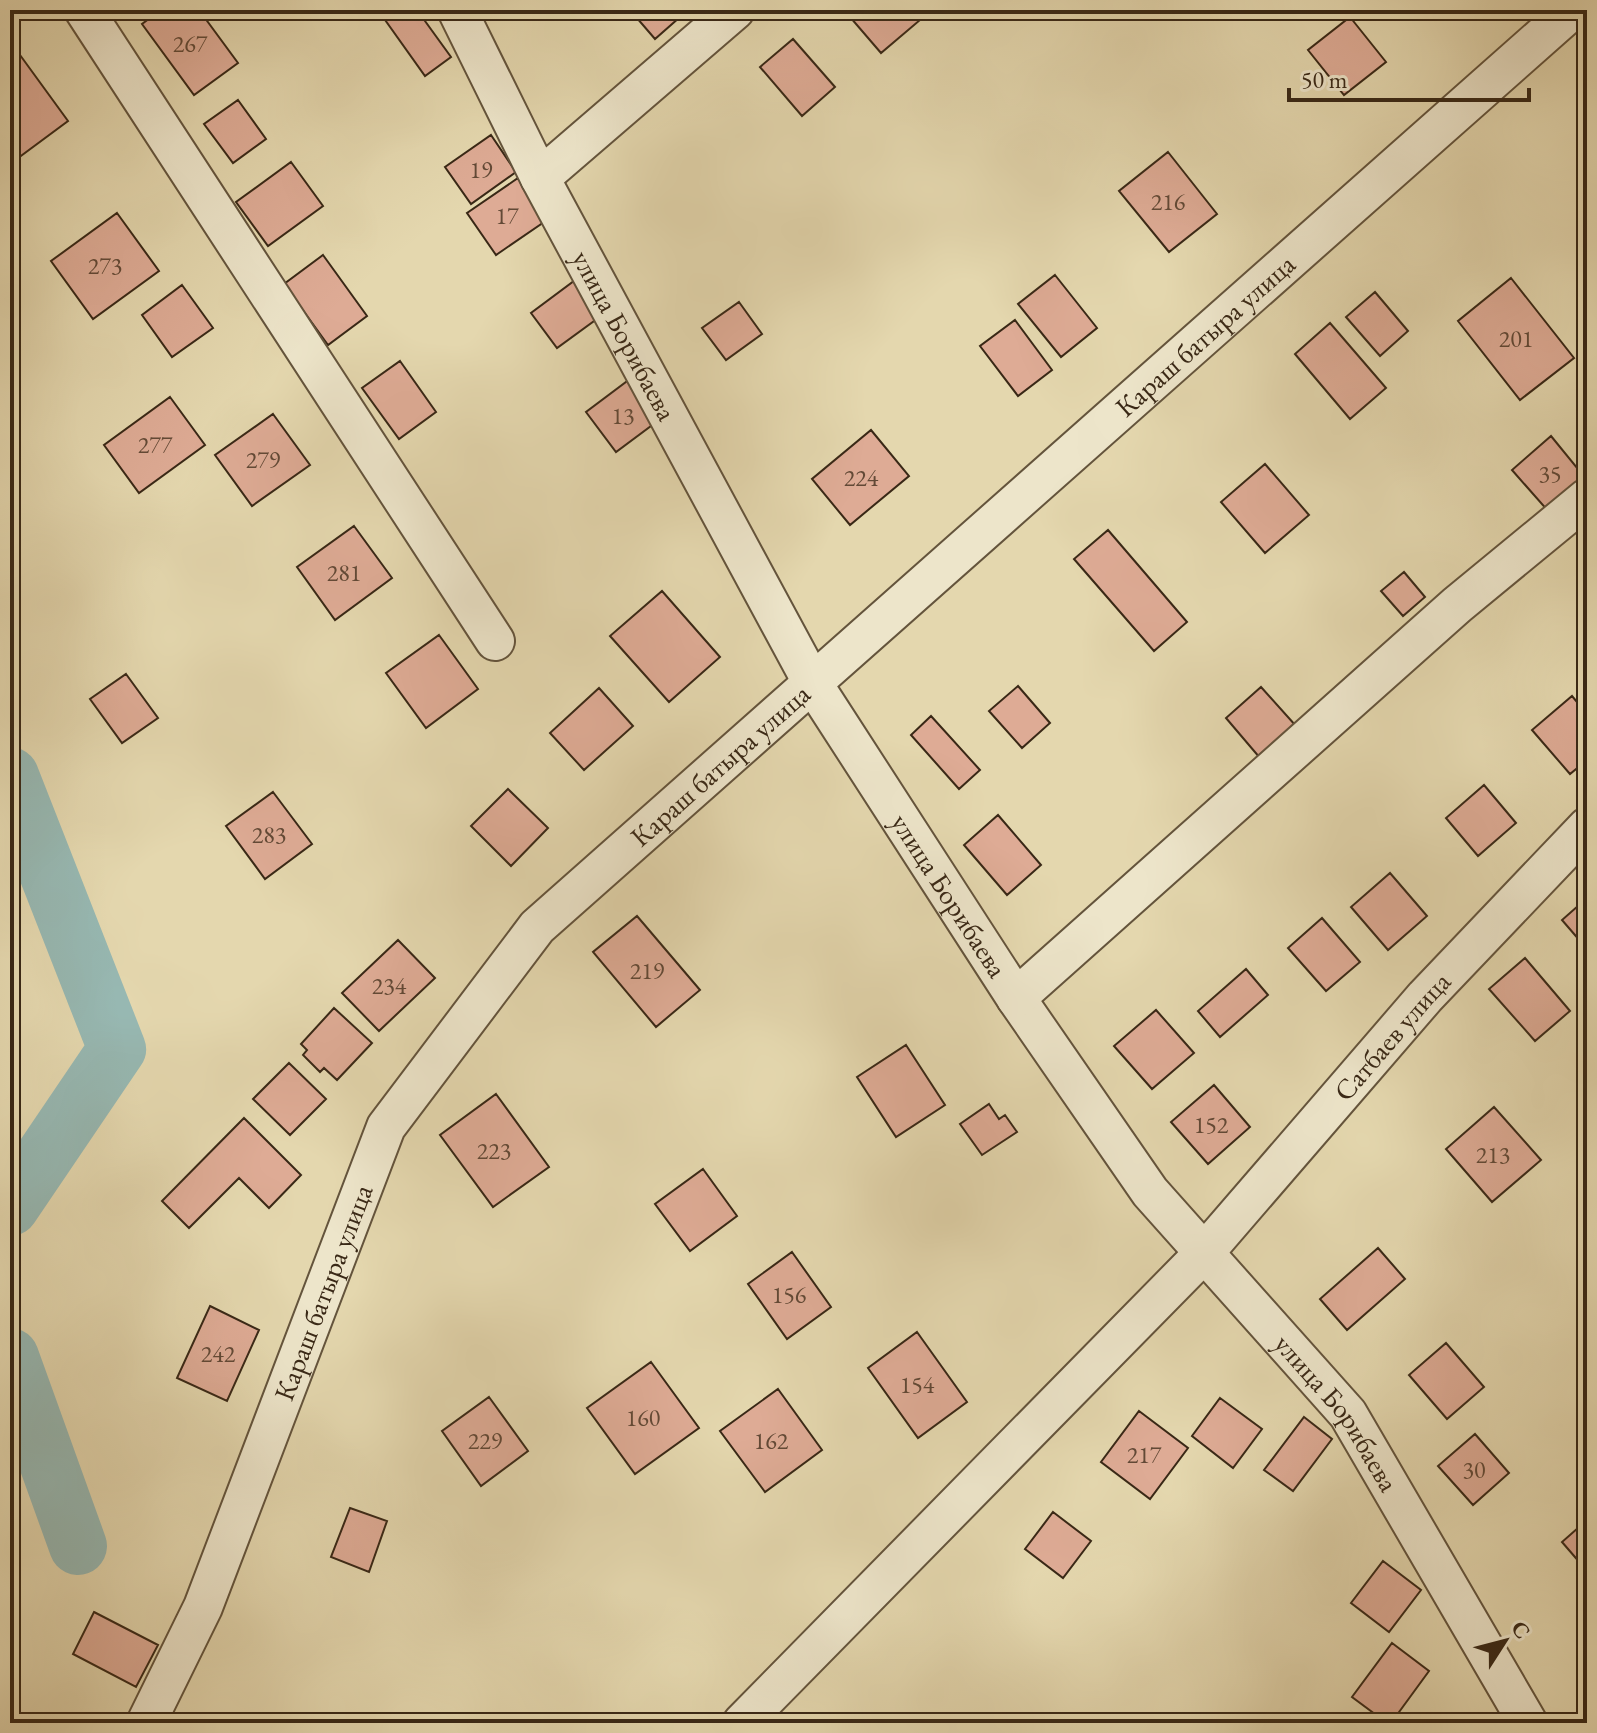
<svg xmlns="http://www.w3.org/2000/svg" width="1597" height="1733" font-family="'EB Garamond',serif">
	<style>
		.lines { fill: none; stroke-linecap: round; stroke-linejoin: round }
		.river { stroke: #97b8b2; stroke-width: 58 }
		.building { fill: #deab95; stroke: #392816; stroke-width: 2 }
		.street-casing { stroke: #64543c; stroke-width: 42 }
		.street { stroke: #ede5ca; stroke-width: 38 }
		.labels { text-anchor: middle; stroke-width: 6; stroke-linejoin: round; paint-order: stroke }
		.number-label { font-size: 24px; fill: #624936 }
		.street-label { font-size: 28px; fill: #392816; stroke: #ede5ca }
	</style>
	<rect width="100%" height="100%" fill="#e4d7ae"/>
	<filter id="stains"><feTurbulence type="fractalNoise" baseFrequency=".0025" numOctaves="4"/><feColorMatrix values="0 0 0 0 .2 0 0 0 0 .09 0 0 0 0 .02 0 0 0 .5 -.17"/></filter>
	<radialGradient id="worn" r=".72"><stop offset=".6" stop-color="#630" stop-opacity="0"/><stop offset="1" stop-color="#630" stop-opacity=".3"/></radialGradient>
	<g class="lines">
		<path class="river" d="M10,776L117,1049L10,1207
			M10,1357L78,1546"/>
	</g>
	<path class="building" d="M161,10H199L238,63L194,95L142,24Z
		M378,10H417L451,57L425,76Z
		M630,10H688L655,39Z
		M844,10H911L920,20L881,53Z
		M1350,17L1386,62L1344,95L1308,50Z
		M793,39L835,87L802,116L760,67Z
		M12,44L68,121L10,164V45Z
		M238,100L266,139L233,163L204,124Z
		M491,135L516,172L471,204L445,167Z
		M1168,152L1217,214L1169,252L1119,191Z
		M291,162L323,206L268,246L236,202Z
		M518,178L547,220L496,255L467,213Z
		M117,213L159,271L93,319L51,261Z
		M323,255L367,316L328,345L284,284Z
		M1055,275L1097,328L1061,357L1018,304Z
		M578,278L605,313L557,348L531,313Z
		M1511,278L1574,358L1520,400L1458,321Z
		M182,285L213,328L172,357L142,315Z
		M1375,292L1408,331L1380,356L1346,317Z
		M739,302L762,334L726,360L702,328Z
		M1015,320L1052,370L1018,396L980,346Z
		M1330,323L1386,388L1350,419L1295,354Z
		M400,361L436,412L399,439L362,388Z
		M630,379L659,420L616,452L586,412Z
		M170,397L205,445L139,493L104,445Z
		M273,414L310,465L252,506L215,455Z
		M871,430L909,476L850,525L812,479Z
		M1551,436L1587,480L1549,512L1512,470Z
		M1265,464L1309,515L1265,553L1221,502Z
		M354,526L392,578L335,620L297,567Z
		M1108,530L1187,622L1154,651L1074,559Z
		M1404,572L1425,597L1403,616L1381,591Z
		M662,591L720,657L669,702L610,636Z
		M439,635L478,689L426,728L386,673Z
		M126,674L158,718L122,743L90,699Z
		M1018,686L1050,723L1022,748L989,711Z
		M1261,687L1296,726L1260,758L1226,718Z
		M599,688L633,726L584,770L550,733Z
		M1572,696L1587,714V760L1570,774L1532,730Z
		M931,716L980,770L959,789L911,735Z
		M1484,785L1516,823L1478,856L1446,818Z
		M508,789L548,828L511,866L471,826Z
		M273,792L312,844L265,879L226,826Z
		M998,815L1041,865L1007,895L964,845Z
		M1390,873L1427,916L1388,950L1351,907Z
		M1587,898V949L1562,920Z
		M637,916L700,990L656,1027L593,952Z
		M1322,918L1360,962L1326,991L1288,948Z
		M398,940L435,978L379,1031L342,993Z
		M1525,958L1570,1011L1535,1041L1489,989Z
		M1246,969L1268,995L1220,1037L1198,1011Z
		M334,1008L372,1043L337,1080L324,1068L320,1072L303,1055L307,1050L301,1044Z
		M1156,1010L1194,1053L1152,1089L1114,1046Z
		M906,1045L945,1105L896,1137L857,1077Z
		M289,1063L326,1099L290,1135L253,1099Z
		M1214,1085L1250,1127L1208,1164L1171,1122Z
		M496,1094L549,1167L493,1207L440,1135Z
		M989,1104L999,1119L1005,1115L1017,1132L982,1155L960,1124Z
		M1494,1107L1541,1160L1492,1202L1446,1149Z
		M244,1118L301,1175L269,1208L239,1178L189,1228L162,1201Z
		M703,1169L737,1216L690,1251L655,1204Z
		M1378,1248L1405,1279L1347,1330L1320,1299Z
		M792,1252L831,1307L787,1339L748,1284Z
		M210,1306L259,1330L227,1401L177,1378Z
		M917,1332L967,1402L918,1438L868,1368Z
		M1446,1343L1484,1387L1447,1419L1409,1375Z
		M651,1362L699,1428L635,1474L587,1408Z
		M778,1389L822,1450L765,1492L720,1431Z
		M489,1397L528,1451L481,1486L442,1431Z
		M1220,1398L1262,1429L1233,1468L1192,1436Z
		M1139,1411L1188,1448L1150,1499L1101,1462Z
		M1304,1417L1332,1439L1293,1491L1264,1470Z
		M1475,1434L1509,1473L1473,1505L1438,1466Z
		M350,1508L387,1521L369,1572L331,1557Z
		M1053,1512L1091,1541L1063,1578L1025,1549Z
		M1587,1520V1571L1562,1542Z
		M1383,1561L1421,1590L1389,1632L1351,1603Z
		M94,1612L158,1645L136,1687L73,1654Z
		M1392,1643L1429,1671L1391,1723H1387L1352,1697Z"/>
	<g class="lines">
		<defs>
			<g id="street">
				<path d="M84,10L495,641"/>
				<path id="s1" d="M457,10L540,178L813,684L1016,998L1150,1192L1348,1414L1528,1723"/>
				<path d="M540,178L735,10"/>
				<path d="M1016,998L1457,605L1587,498"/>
				<path id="s2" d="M146,1723L203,1607L386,1127L537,927L1572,10"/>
				<path id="s3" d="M742,1723L1204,1253L1425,997L1587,827"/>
			</g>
		</defs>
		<use href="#street" class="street-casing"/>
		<use href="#street" class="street"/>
	</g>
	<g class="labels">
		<g class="number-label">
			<text x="190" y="52">267</text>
			<text x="481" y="178">19</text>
			<text x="1168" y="210">216</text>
			<text x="507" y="224">17</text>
			<text x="105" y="274">273</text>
			<text x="1516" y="347">201</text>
			<text x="623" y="424">13</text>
			<text x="155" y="453">277</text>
			<text x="263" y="468">279</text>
			<text x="1550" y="482">35</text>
			<text x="861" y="486">224</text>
			<text x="344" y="581">281</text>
			<text x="269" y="843">283</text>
			<text x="647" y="979">219</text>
			<text x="389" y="994">234</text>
			<text x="1211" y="1133">152</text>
			<text x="494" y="1159">223</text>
			<text x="1493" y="1163">213</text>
			<text x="789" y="1303">156</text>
			<text x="218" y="1362">242</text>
			<text x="917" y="1393">154</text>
			<text x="643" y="1426">160</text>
			<text x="485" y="1449">229</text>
			<text x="771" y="1449">162</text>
			<text x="1144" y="1463">217</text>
			<text x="1474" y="1478">30</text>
		</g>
		<g class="street-label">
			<text dy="10" stroke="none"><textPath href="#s1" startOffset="366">улица Борибаева</textPath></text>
			<text dy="10" stroke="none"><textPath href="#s2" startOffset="1786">Караш батыра улица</textPath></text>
			<text dy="10" stroke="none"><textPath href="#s2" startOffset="1138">Караш батыра улица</textPath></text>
			<text dy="10" stroke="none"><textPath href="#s1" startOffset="1014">улица Борибаева</textPath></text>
			<text dy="10" stroke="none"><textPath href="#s3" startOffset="946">Сатбаев улица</textPath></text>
			<text dy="10" stroke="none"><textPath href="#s2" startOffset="466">Караш батыра улица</textPath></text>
			<text dy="10" stroke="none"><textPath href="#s1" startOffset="1662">улица Борибаева</textPath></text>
		</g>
	</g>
	<rect width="1597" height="1733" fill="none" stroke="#e4d7ae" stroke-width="40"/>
	<rect x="12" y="12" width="1573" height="1709" fill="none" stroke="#392816" stroke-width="4"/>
	<rect x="20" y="20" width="1557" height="1693" fill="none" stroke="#392816" stroke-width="2"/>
	<g transform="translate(1505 1641) rotate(54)" stroke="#ede5ca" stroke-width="6" paint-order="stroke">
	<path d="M0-6L14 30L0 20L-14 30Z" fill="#392816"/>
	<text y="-12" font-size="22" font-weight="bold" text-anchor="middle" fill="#392816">С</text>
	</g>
	<path d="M1289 88v12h240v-12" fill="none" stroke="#392816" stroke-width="4"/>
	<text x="1301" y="88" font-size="24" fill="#392816" stroke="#ede5ca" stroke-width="6" paint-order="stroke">50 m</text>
	<rect width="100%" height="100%" filter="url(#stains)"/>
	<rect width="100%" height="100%" fill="url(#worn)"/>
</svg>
